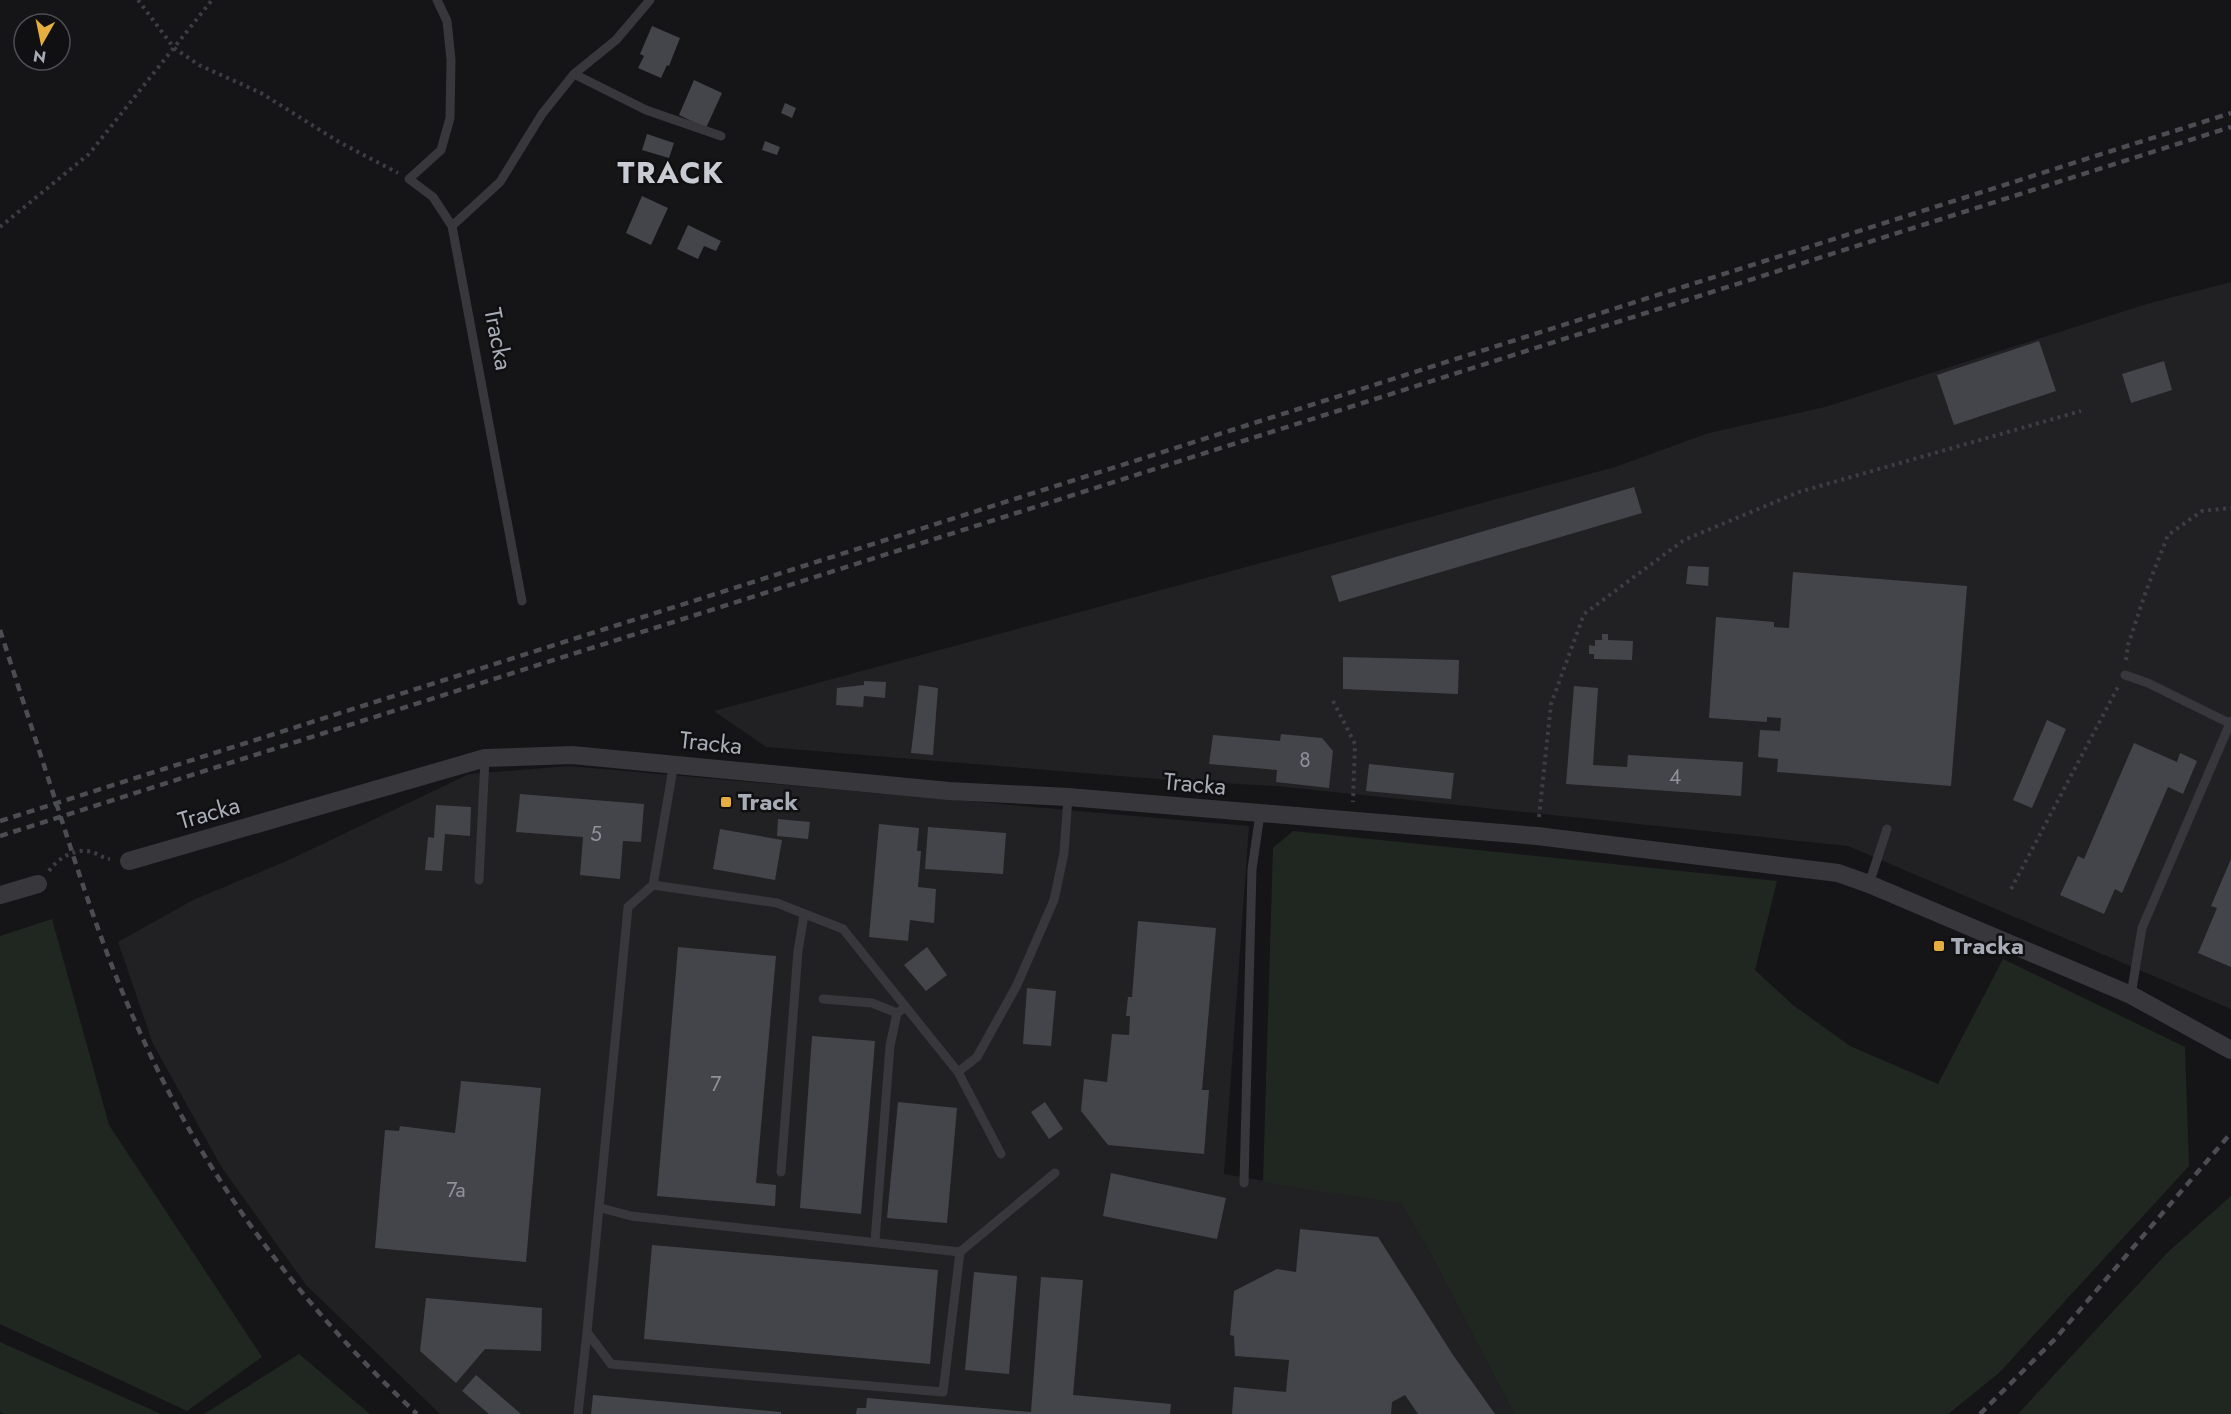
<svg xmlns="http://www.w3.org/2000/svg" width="2231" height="1414" font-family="Jost,sans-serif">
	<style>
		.built { fill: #212124 }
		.green { fill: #202721 }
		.building { fill: #44454a }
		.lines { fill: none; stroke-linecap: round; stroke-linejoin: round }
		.path { stroke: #3d3e43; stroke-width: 4; stroke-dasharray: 3 4.5; stroke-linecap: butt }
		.lane { stroke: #37373c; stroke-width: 9 }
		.street { stroke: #37373c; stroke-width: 18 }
		.rail { stroke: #4c4d53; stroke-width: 4.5; stroke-dasharray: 8 6; stroke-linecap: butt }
		.poi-dot { fill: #e5ae3f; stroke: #101012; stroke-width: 2 }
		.labels { text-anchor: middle; stroke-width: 5; stroke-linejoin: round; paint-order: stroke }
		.number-label { font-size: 21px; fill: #8f929b }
		.street-label { font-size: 24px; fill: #a8acb6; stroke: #101012 }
		.poi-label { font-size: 24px; font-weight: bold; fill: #a8acb6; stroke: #101012; text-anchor: start }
		.district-label { font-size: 30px; font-weight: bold; letter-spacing: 1.5px; fill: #c9cbd2; stroke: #101012 }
	</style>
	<rect width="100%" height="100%" fill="#151517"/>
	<path class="built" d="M2231,282V1009L1848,846L1276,786L1182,781L766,747L714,711L1615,467L1709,433L1825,407L2150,303Z
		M569,766L1249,826L1224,1174L1401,1204L1434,1260L1514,1414H440L306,1285L222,1168L153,1044L118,942L193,900L289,860L469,774Z"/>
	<path class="green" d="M1293,831L1777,881L1755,970L1793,1005L1850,1046L1938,1084L2003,959L2185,1047L2189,1166L1999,1373L1948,1414H1514L1434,1260L1401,1204L1263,1182L1273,848Z
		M52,919L109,1125L262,1357L187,1411L0,1324V936Z
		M2231,1196V1414H2018L2167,1253Z
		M0,1342L161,1414H4L0,1412Z
		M299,1354L370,1414H204Z"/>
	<path class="building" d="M652,26L680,38L669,66L667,65L661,78L638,68L644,56L640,54Z
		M694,80L722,93L706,128L679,115Z
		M785,103L796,108L792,118L781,113Z
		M647,134L674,143L669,158L642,150Z
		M765,141L780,147L777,155L762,150Z
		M642,196L668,208L651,245L626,233Z
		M688,225L721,241L716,251L704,246L698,259L677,249Z
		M2039,341L2056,391L1954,425L1937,375Z
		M2164,361L2172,390L2131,403L2122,374Z
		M1634,487L1642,513L1339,602L1331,576Z
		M1688,566L1709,567L1708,586L1686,584Z
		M1793,572L1967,586L1951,786L1777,772L1778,759L1758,757L1760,730L1780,731L1781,718L1767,717V722L1709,718L1716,617L1774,622V627L1789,628Z
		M1602,634H1608V640L1633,641L1632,660L1594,659V654H1589V645L1595,646V640H1602Z
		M1343,657L1459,660L1458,694L1343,689Z
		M864,681L886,682L885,698L864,696L863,707L836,705L837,688L864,685Z
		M919,685L938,688L933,755L911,753Z
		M1574,686L1598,688L1593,765L1627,767L1628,755L1743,762L1741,796L1566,784Z
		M2047,720L2066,729L2032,808L2013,800Z
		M1281,734L1322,738L1333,751L1329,788L1276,782L1277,770L1209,764L1213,735L1280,741Z
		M2134,743L2177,762L2180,753L2197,761L2183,794L2168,787L2122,893L2115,889L2104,914L2060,895L2078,856L2084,859Z
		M1369,764L1454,773L1451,799L1366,791Z
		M520,794L644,804L641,842L623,841L620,879L580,875L583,837L516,832Z
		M436,805L471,807L470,836L445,834L442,871L425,870L428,837L434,838Z
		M778,819L810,822L808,839L777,836Z
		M879,824L919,828L917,851H921L918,887L936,889L934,923L910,920L908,941L869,937Z
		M928,827L1006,833L1003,874L925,869Z
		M720,829L782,840L775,880L713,869Z
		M2231,859V967L2198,953L2217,908L2211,906Z
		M1138,921L1216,928L1202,1090H1209L1204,1154L1108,1145L1081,1111L1084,1079L1107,1082L1112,1034L1129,1035L1130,1016H1126L1128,997H1132Z
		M678,947L776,956L756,1183L776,1185L775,1206L657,1196Z
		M927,947L947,975L926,991L904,965Z
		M1027,988L1056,991L1051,1046L1023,1044Z
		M812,1036L875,1041L861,1214L800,1208Z
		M461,1081L541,1088L526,1262L375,1248L385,1130L399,1131L400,1126L455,1133Z
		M898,1102L957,1108L947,1223L887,1218Z
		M1045,1102L1063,1129L1049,1139L1031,1112Z
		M1111,1173L1226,1198L1217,1239L1103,1216Z
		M1300,1229L1378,1237L1453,1355L1495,1414H1418L1405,1395L1392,1402L1391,1414H1232L1234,1387L1286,1392L1289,1360L1235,1356L1234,1336L1230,1335L1234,1291L1277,1269L1296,1272Z
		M652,1245L938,1270L930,1364L644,1339Z
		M974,1272L1017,1276L1009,1374L965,1370Z
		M1041,1277L1083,1280L1073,1395L1171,1404L1170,1414H856L857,1408H866L867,1398L1031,1412Z
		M426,1298L542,1308L541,1351L485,1349L456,1383L420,1351Z
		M476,1375L521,1414H489L462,1391Z
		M593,1395L781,1412V1414H591Z"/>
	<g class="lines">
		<path class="path" d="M138,0L174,48L199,65L261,93L339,142L398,173
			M0,227L89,154L212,0
			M2126,660L2128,645L2146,591L2168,535L2202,511L2231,508
			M1333,701L1355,744L1353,802
			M1539,817L1551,704L1584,614L1684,540L1799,492L2081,411
			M49,871C58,858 76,847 92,852C98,854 103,858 110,859
			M2011,889L2118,687"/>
		<path class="lane" d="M437,0L447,21L451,60L450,118L441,150L409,179L433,197L452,226L522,601
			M574,74L646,110L721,136
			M452,226L500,182L542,114L574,74L616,40L650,0
			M2125,675L2148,683L2231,724
			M479,880L485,758
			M1869,884L1887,829
			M653,885L674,763
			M2131,995L2142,928L2231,721
			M823,999L872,1003L897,1013
			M958,1072L977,1057L1017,985L1054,900L1064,853L1068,797
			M1001,1154L958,1072L843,929L777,903L653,885L628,907L587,1332L611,1364L943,1392L960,1252L1055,1173
			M781,1172L798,951L804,915
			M1244,1183L1252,869L1260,814
			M601,1208L631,1216L960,1252
			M875,1241L890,1046L897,1013L906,1007
			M578,1414L587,1332"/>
		<path class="street" d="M129,861L485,758L572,755L949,791L1068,797L1537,836L1838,873L1869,884L2131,995L2231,1050
			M0,895L38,884"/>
		<path class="rail" d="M0,630C21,695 42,759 63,824C85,893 108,962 138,1028C204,1177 298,1303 417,1414
			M0,821L2231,113
			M0,836L2231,127
			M1980,1414L2055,1339L2231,1133"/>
	</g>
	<g class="poi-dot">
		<rect x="720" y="796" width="12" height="12" rx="3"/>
		<rect x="1933" y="940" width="12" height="12" rx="3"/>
	</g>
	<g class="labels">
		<g class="number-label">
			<text x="1305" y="767">8</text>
			<text x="1675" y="784">4</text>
			<text x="596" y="841">5</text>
			<text x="716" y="1091">7</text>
			<text x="456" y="1197">7a</text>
		</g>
		<g class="street-label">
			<text transform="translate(498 339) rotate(79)" y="8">Tracka</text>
			<text transform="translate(711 743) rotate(6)" y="8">Tracka</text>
			<text transform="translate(1195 784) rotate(5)" y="8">Tracka</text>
			<text transform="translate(209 813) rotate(-16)" y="8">Tracka</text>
		</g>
		<g class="poi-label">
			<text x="738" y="810">Track</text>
			<text x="1951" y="954">Tracka</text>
		</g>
		<g class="district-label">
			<text x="671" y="183">TRACK</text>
		</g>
	</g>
	<g transform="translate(42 42) rotate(189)"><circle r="28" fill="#101012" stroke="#4d4e54" stroke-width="1.5"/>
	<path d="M0-4.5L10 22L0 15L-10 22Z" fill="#e5ae3f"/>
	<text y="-9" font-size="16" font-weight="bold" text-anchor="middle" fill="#a8acb6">N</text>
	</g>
</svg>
